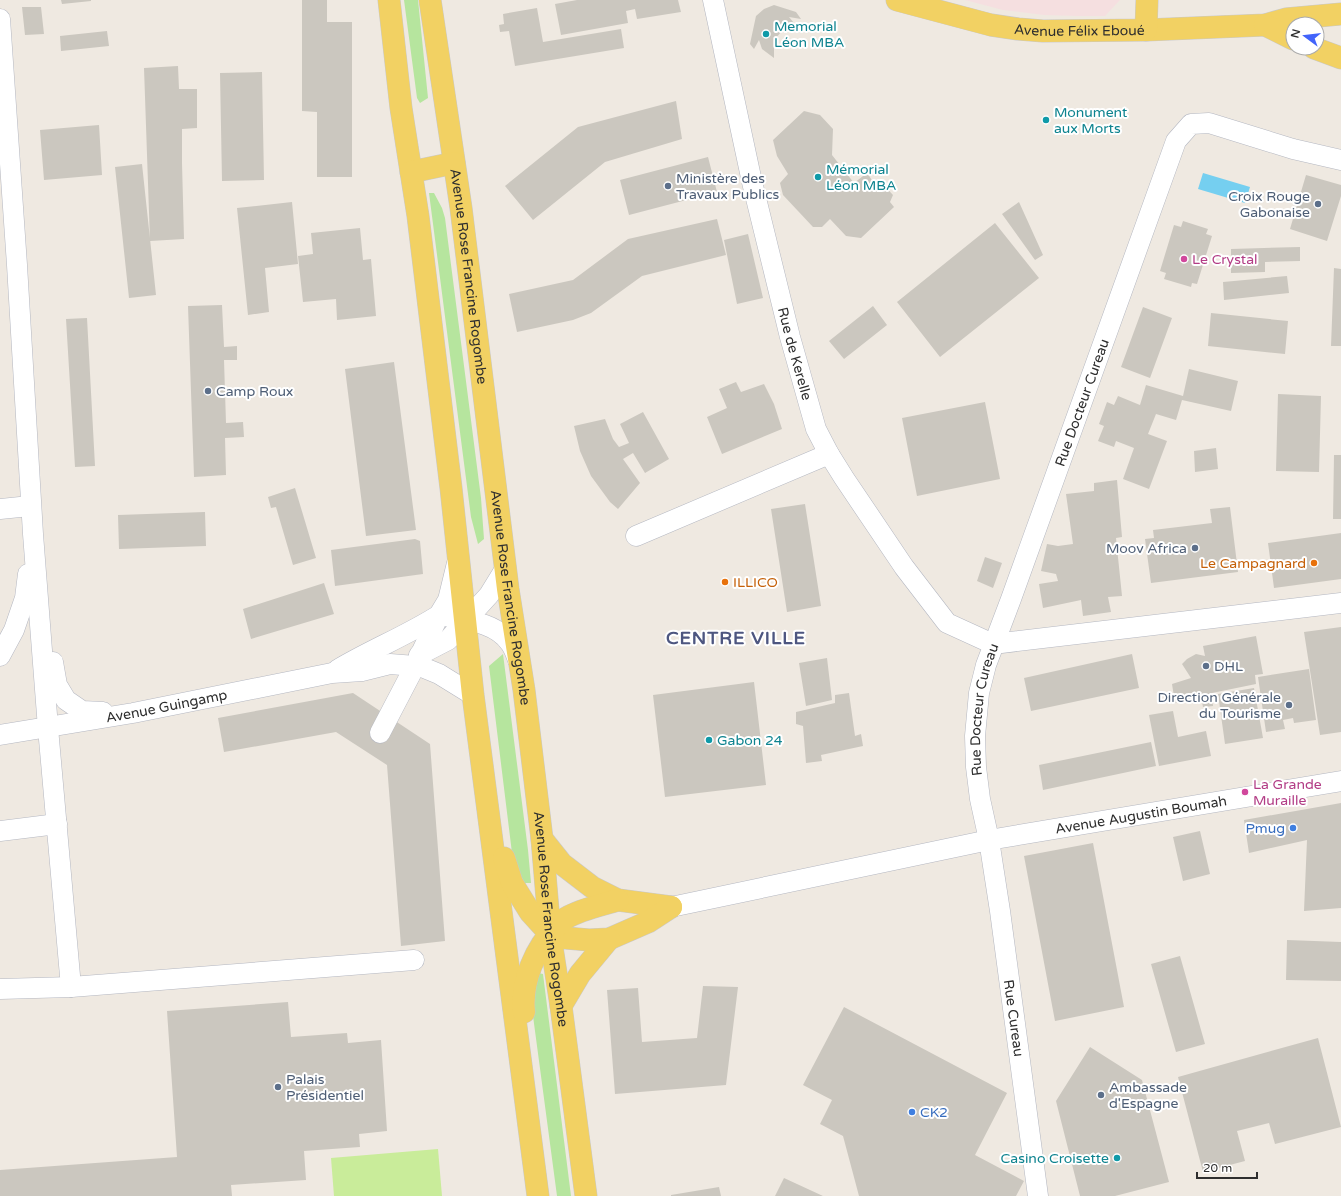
<svg xmlns="http://www.w3.org/2000/svg" width="1341" height="1196" font-family="'Varela Round',sans-serif">
	<style>
		.medical { fill: #f5dfe0 }
		.green { fill: #b6e59e }
		.pitch { fill: #c9ec9a }
		.water { fill: #75cff0 }
		.building { fill: #cbc7bf }
		.lines { fill: none; stroke-linecap: round; stroke-linejoin: round }
		.minor-casing { stroke: #b4b7c1; stroke-width: 21 }
		.major-casing { stroke: #c9c9c9; stroke-width: 23 }
		.minor { stroke: #fff; stroke-width: 20 }
		.major { stroke: #f2d163; stroke-width: 22 }
		.culture-dot { fill: #0f9aa8; stroke: #fff; stroke-width: 1.5 }
		.service-dot { fill: #5c6f8a; stroke: #fff; stroke-width: 1.5 }
		.hotel-dot { fill: #d1479c; stroke: #fff; stroke-width: 1.5 }
		.food-dot { fill: #e8710a; stroke: #fff; stroke-width: 1.5 }
		.shop-dot { fill: #3f7fe0; stroke: #fff; stroke-width: 1.5 }
		.labels { text-anchor: middle; stroke-width: 4; stroke-linejoin: round; paint-order: stroke }
		.culture-label { font-size: 14px; fill: #0d838f; stroke: #fff; text-anchor: start }
		.street-label { font-size: 14px; fill: #2e2e2e; stroke: #fff }
		.service-label { font-size: 14px; fill: #4e5e75; stroke: #fff; text-anchor: start }
		.hotel-label { font-size: 14px; fill: #b23c85; stroke: #fff; text-anchor: start }
		.food-label { font-size: 14px; fill: #c56008; stroke: #fff; text-anchor: end }
		.shop-label { font-size: 14px; fill: #366cbe; stroke: #fff; text-anchor: end }
		.district-label { font-size: 18px; font-weight: bold; letter-spacing: 1px; fill: #4d5680; stroke: #fff }
	</style>
	<rect width="100%" height="100%" fill="#efe9e1"/>
	<path class="medical" d="M965,0H1120L1105,16H1078L1044,15L1003,10Z"/>
	<path class="green" d="M404,0H418L428,98L420,103L417,98Z
		M429,193H434L442,208L445,218L481,498L484,539L478,544L471,517Z
		M503,654L528,850L531,883H524L512,853L489,666Z
		M538,973L543,974L571,1196H557L531,1001Z"/>
	<path class="pitch" d="M438,1149L442,1196H334L331,1158Z"/>
	<path class="water" d="M1203,173L1250,187L1245,203L1198,189Z"/>
	<path class="building" d="M61,0H91V1L62,4Z
		M302,0H327V22H352V177H317V112L302,111Z
		M577,0H678L681,12L637,19L635,9L626,11L628,23L561,35L555,4Z
		M774,5L796,12L801,19L789,17L799,29L782,31L774,40V58L762,49L759,40L754,49L750,44L756,16L764,9Z
		M22,7H41L44,34L25,35Z
		M537,8L543,42L621,29L624,48L515,66L509,31L500,32L499,25L504,24L503,14Z
		M107,31L109,46L61,51L60,36Z
		M178,66L179,89H197V128L182,129V163L184,239L150,241L144,68Z
		M262,72L264,180L222,181L220,73Z
		M676,101L682,139L605,162L533,220L505,186L578,127Z
		M804,111L820,115L833,129L832,155L854,183L867,173L874,183L879,180L893,195L890,202L894,207L861,238L846,236L830,219L822,227H813L783,195L780,183L788,174L777,156L773,140Z
		M99,125L102,175L44,180L40,130Z
		M708,157L717,192L629,215L620,180Z
		M142,164L156,295L129,298L115,167Z
		M1306,175L1341,185V196L1327,241L1290,229Z
		M292,202L298,264L265,268L269,312L248,315L237,208Z
		M1019,202L1043,255L1035,260L1002,214Z
		M717,219L726,255L642,276L591,313L573,320L517,332L509,294L573,280L628,239Z
		M1183,221L1208,229L1206,234L1212,236L1197,284L1192,283L1191,287L1164,279L1166,273L1160,271L1174,225L1181,227Z
		M995,223L1039,278L940,357L897,302Z
		M360,228L363,260L371,259L376,316L337,320L336,299L303,302L298,256L313,254L311,233Z
		M748,234L763,298L737,304L724,240Z
		M1300,247V261L1265,262V272L1231,273V249Z
		M1334,268L1341,269V346H1331Z
		M1287,276L1289,293L1224,300L1223,282Z
		M222,305L224,347L237,346V360H224L226,423L243,422L244,437L225,438L226,475L194,477L188,306Z
		M873,306L887,325L844,359L829,341Z
		M1143,307L1172,318L1150,378L1121,367Z
		M1211,313L1288,321L1285,354L1208,346Z
		M87,318L95,466L75,467L66,319Z
		M394,362L416,530L366,536L345,369Z
		M1189,369L1238,381L1231,411L1182,400L1176,420L1156,414L1148,434L1167,441L1149,489L1123,479L1134,448L1116,441L1114,447L1098,441L1104,426L1099,424L1107,402L1114,405L1118,396L1140,405L1146,385L1183,396Z
		M736,382L741,392L764,384L774,404L782,429L722,454L707,417L727,408L719,389Z
		M1278,394L1321,396L1319,472L1276,471Z
		M985,402L1000,479L917,496L902,418Z
		M643,412L669,459L645,473L633,453L623,459L640,483L618,509L610,502L591,476L580,451L574,426L605,419L613,439L619,447L629,443L620,424Z
		M1216,448L1218,469L1195,472L1194,451Z
		M1334,455H1341V519H1333Z
		M1117,480L1122,537L1116,538L1122,596L1108,597L1111,612L1083,616L1081,600L1043,608L1039,584L1058,581L1056,574L1041,571L1047,544L1058,546L1073,544L1066,494L1094,491V483Z
		M295,488L316,558L293,565L276,507L271,508L268,497Z
		M805,504L821,606L787,612L771,509Z
		M1230,507L1238,572L1151,583L1145,539L1154,538L1153,530L1212,523L1210,509Z
		M205,512L206,546L119,549L118,515Z
		M1341,533V579L1274,588L1268,543Z
		M415,539L420,541L423,574L335,586L331,550Z
		M985,557L1002,563L993,588L977,581Z
		M324,583L334,614L251,639L243,609Z
		M1341,627V732L1320,735L1304,632Z
		M1256,636L1263,674L1255,675L1256,684L1212,693L1213,706L1203,707L1201,697L1175,703L1172,684L1191,678L1182,664L1187,659L1196,654L1205,656L1203,646Z
		M1132,654L1139,688L1031,711L1024,678Z
		M827,658L832,700L806,706L799,663Z
		M1309,669L1316,720L1294,723L1293,718L1283,720L1285,729L1266,732L1258,677Z
		M754,682L766,785L665,797L653,695Z
		M1254,688L1263,738L1225,744L1218,694Z
		M353,693L430,744L445,941L401,946L387,765L336,732L224,752L218,718Z
		M849,693L855,736L861,734L863,746L821,755L822,761L806,763L803,726L796,724V712L835,703V695Z
		M1173,711L1178,737L1206,731L1211,756L1159,766L1149,715Z
		M1151,742L1156,766L1043,790L1039,765Z
		M1341,803V908L1304,911L1307,840L1249,853L1244,820Z
		M1200,831L1210,874L1183,881L1173,837Z
		M1093,843L1124,1007L1055,1021L1024,856Z
		M1287,940L1341,942V981L1286,980Z
		M1180,956L1205,1044L1176,1052L1151,964Z
		M703,986L738,987L726,1085L615,1094L607,990L638,988L642,1042L697,1038Z
		M288,1002L291,1037L347,1033L348,1043L381,1040L387,1131L359,1134L360,1147L304,1151L306,1180L231,1185L232,1196H0V1170L177,1157L167,1011Z
		M844,1007L1007,1093L975,1155L1024,1181L1016,1196H859L843,1136L820,1124L832,1100L803,1085Z
		M1318,1038L1341,1127L1275,1144L1269,1123L1237,1131L1245,1161L1203,1172L1178,1077Z
		M1090,1047L1142,1080L1169,1182L1115,1196H1080L1056,1101Z
		M784,1178L823,1196H775Z
		M719,1187L721,1196H671V1195Z"/>
	<g class="lines">
		<defs>
			<g id="minor">
				<path id="s1" d="M713,0L752,182L790,337L816,429L829,454L844,478L904,567L947,623L993,644"/>
				<path d="M0,19L17,265L33,534L48,728L71,987"/>
				<path d="M0,509L30,506"/>
				<path d="M636,536L829,454"/>
				<path d="M993,644L1341,603"/>
				<path d="M419,655L448,640L489,595L505,569"/>
				<path d="M0,656L14,630L25,598L28,574"/>
				<path d="M53,662L57,685L66,700L82,711L103,712"/>
				<path d="M337,670C370,650 406,636 439,615C463,620 495,621 510,643C514,648 516,655 518,660"/>
				<path d="M380,733L415,666L439,615L448,600L457,563"/>
				<path id="s2" d="M0,735L133,713L332,673L362,671L390,664L415,666L422,667L439,674L473,695"/>
				<path d="M0,831L57,824"/>
				<path id="s3" d="M671,907L989,840L1341,781"/>
				<path d="M0,989L71,987L414,960"/>
				<path id="s4" d="M1038,1196L1000,911L989,840L980,799L976,767L975,736L979,693L986,665L1011,599L1176,141L1191,124L1209,123L1293,149L1341,160"/>
			</g>
			<g id="major">
				<path d="M389,0L401,108L418,216L451,488L473,695L538,1196"/>
				<path id="s5" d="M430,0L461,208L508,589L524,690L542,839L550,934L561,1006L586,1196"/>
				<path id="s6" d="M897,0L991,25L1018,29L1043,31L1146,30L1265,25L1286,19L1341,14"/>
				<path d="M1265,25L1293,39"/>
				<path d="M1146,30L1147,0"/>
				<path d="M1314,48L1341,58"/>
				<path d="M411,172L454,163"/>
				<path d="M542,839L562,864L592,887L618,900L671,907"/>
				<path d="M504,858L512,883L530,912L550,934L566,938L589,940L609,939L648,922L671,907"/>
				<path d="M561,1006L580,974L609,939"/>
				<path d="M524,1012C521,981 535,948 557,926C560,924 563,920 566,918C581,909 602,905 618,900"/>
			</g>
		</defs>
		<use href="#minor" class="minor-casing"/>
		<use href="#major" class="major-casing"/>
		<use href="#minor" class="minor"/>
		<use href="#major" class="major"/>
	</g>
	<g class="culture-dot">
		<circle cx="766" cy="34" r="4"/>
		<circle cx="1046" cy="120" r="4"/>
		<circle cx="818" cy="177" r="4"/>
		<circle cx="709" cy="740" r="4"/>
		<circle cx="1117" cy="1158" r="4"/>
	</g>
	<g class="service-dot">
		<circle cx="668" cy="186" r="4"/>
		<circle cx="1318" cy="204" r="4"/>
		<circle cx="208" cy="391" r="4"/>
		<circle cx="1195" cy="548" r="4"/>
		<circle cx="1206" cy="666" r="4"/>
		<circle cx="1289" cy="705" r="4"/>
		<circle cx="278" cy="1087" r="4"/>
		<circle cx="1101" cy="1095" r="4"/>
	</g>
	<g class="hotel-dot">
		<circle cx="1184" cy="259" r="4"/>
		<circle cx="1245" cy="792" r="4"/>
	</g>
	<g class="food-dot">
		<circle cx="1314" cy="563" r="4"/>
		<circle cx="725" cy="582" r="4"/>
	</g>
	<g class="shop-dot">
		<circle cx="1293" cy="828" r="4"/>
		<circle cx="912" cy="1112" r="4"/>
	</g>
	<g class="labels">
		<g class="culture-label">
			<text x="774" y="31">Memorial<tspan x="774" dy="16">Léon MBA</tspan></text>
			<text x="1054" y="117">Monument<tspan x="1054" dy="16">aux Morts</tspan></text>
			<text x="826" y="174">Mémorial<tspan x="826" dy="16">Léon MBA</tspan></text>
			<text x="717" y="745">Gabon 24</text>
			<text x="1109" y="1163" text-anchor="end">Casino Croisette</text>
		</g>
		<g class="street-label">
			<text dy="5" stroke="none"><textPath href="#s6" startOffset="186">Avenue Félix Eboué</textPath></text>
			<text dy="5" stroke="none"><textPath href="#s5" startOffset="279">Avenue Rose Francine Rogombe</textPath></text>
			<text dy="5" stroke="none"><textPath href="#s1" startOffset="363">Rue de Kerelle</textPath></text>
			<text dy="5" stroke="none"><textPath href="#s4" startOffset="816">Rue Docteur Cureau</textPath></text>
			<text dy="5" stroke="none"><textPath href="#s5" startOffset="603">Avenue Rose Francine Rogombe</textPath></text>
			<text dy="5" stroke="none"><textPath href="#s2" startOffset="169">Avenue Guingamp</textPath></text>
			<text dy="5" stroke="none"><textPath href="#s4" startOffset="492">Rue Docteur Cureau</textPath></text>
			<text dy="5" stroke="none"><textPath href="#s3" startOffset="479">Avenue Augustin Boumah</textPath></text>
			<text dy="5" stroke="none"><textPath href="#s5" startOffset="927">Avenue Rose Francine Rogombe</textPath></text>
			<text transform="translate(1014 1018) rotate(82)" y="5">Rue Cureau</text>
		</g>
		<g class="service-label">
			<text x="676" y="183">Ministère des<tspan x="676" dy="16">Travaux Publics</tspan></text>
			<text x="1310" y="201" text-anchor="end">Croix Rouge<tspan x="1310" dy="16">Gabonaise</tspan></text>
			<text x="216" y="396">Camp Roux</text>
			<text x="1187" y="553" text-anchor="end">Moov Africa</text>
			<text x="1214" y="671">DHL</text>
			<text x="1281" y="702" text-anchor="end">Direction Générale<tspan x="1281" dy="16">du Tourisme</tspan></text>
			<text x="286" y="1084">Palais<tspan x="286" dy="16">Présidentiel</tspan></text>
			<text x="1109" y="1092">Ambassade<tspan x="1109" dy="16">d'Espagne</tspan></text>
		</g>
		<g class="hotel-label">
			<text x="1192" y="264">Le Crystal</text>
			<text x="1253" y="789">La Grande<tspan x="1253" dy="16">Muraille</tspan></text>
		</g>
		<g class="food-label">
			<text x="1306" y="568">Le Campagnard</text>
			<text x="733" y="587" text-anchor="start">ILLICO</text>
		</g>
		<g class="shop-label">
			<text x="1285" y="833">Pmug</text>
			<text x="920" y="1117" text-anchor="start">CK2</text>
		</g>
		<g class="district-label">
			<text x="736" y="644">CENTRE VILLE</text>
		</g>
	</g>
	<g transform="translate(1305 36) rotate(285)"><circle r="19" fill="#ffffff" stroke="#ababab"/>
	<path d="M0-3L7 15L0 10L-7 15Z" fill="#4264fb"/>
	<text y="-6" font-size="11" font-weight="bold" text-anchor="middle" fill="#2e2e2e">N</text>
	</g>
	<path d="M1197 1172v6h60v-6" fill="none" stroke="#2e2e2e" stroke-width="2"/>
	<text x="1203" y="1172" font-size="12" fill="#2e2e2e" stroke="#ffffff" stroke-width="3" paint-order="stroke">20 m</text>
</svg>
